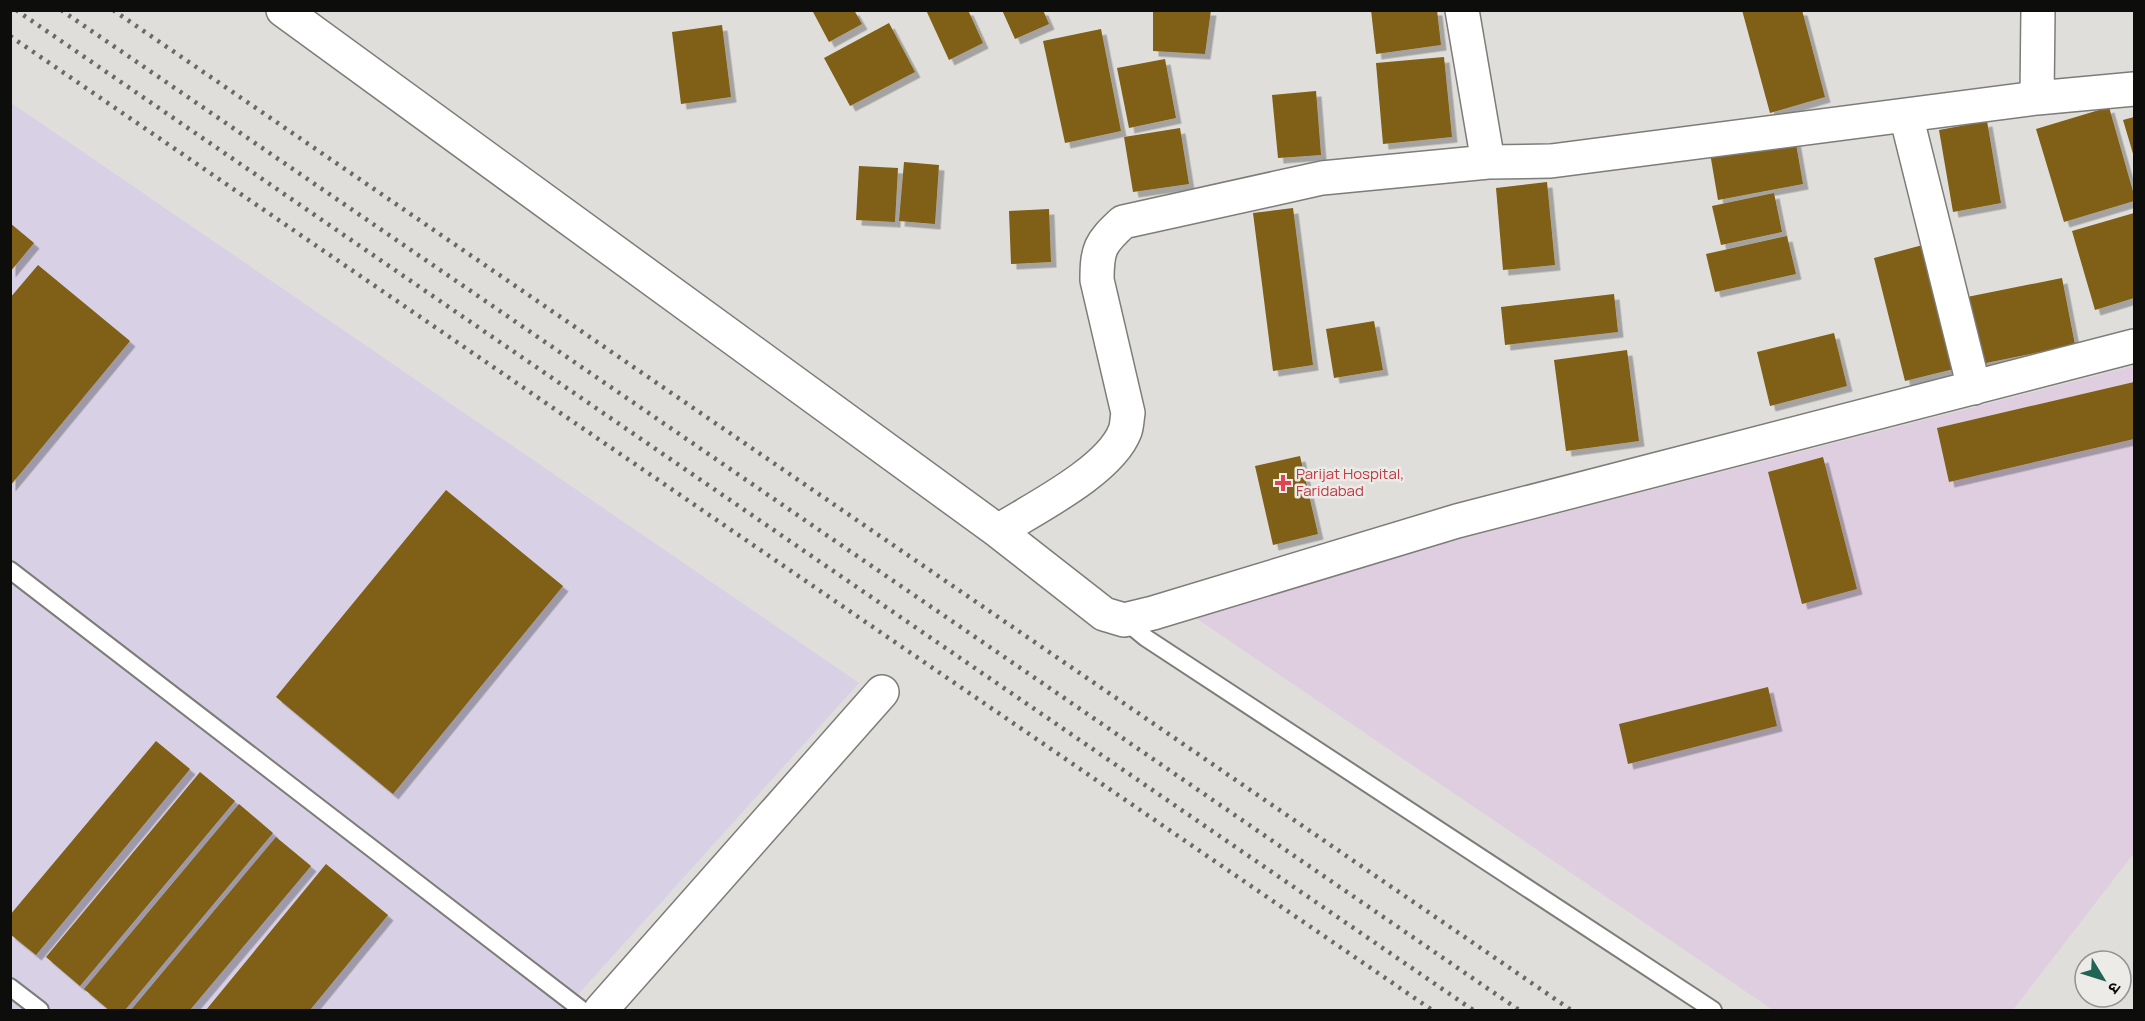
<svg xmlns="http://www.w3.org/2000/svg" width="2145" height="1021" font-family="Manrope,'Noto Sans Devanagari',sans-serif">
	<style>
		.industrial { fill: #d8d0e5 }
		.education { fill: #decee0 }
		.building { fill: #805e12; filter: url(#shadow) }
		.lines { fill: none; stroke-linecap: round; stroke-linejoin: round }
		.lane-casing { stroke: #7d7c79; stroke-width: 20 }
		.street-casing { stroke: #7d7c79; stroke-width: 36 }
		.lane { stroke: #fff; stroke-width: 16 }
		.street { stroke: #fff; stroke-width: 33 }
		.rail { stroke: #696967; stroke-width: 4.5; stroke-dasharray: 3 6; stroke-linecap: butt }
		.health-dot { fill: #e0444e; stroke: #edebe8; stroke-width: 2 }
		.labels { text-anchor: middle; stroke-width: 5; stroke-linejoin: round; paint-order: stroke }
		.health-label { font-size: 15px; fill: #be3a42; stroke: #edebe8; text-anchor: start }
	</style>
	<defs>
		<filter id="shadow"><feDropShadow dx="5.5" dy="5.5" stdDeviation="0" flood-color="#0004"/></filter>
	</defs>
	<rect width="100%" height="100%" fill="#e0dedb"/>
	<path class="industrial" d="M10,102L859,683L564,1010H11Z"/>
	<path class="education" d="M2134,366V853L2013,1010H1773L1184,610Z"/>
	<path class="building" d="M812,10H854L862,24L829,42Z
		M926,10H968L983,43L949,60Z
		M1002,10H1043L1049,24L1015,39Z
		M1153,10H1211L1205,54L1153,51Z
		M1371,10H1437L1441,45L1376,54Z
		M1742,10H1802L1825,97L1770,113Z
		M889,23L915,72L850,106L824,58Z
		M722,25L731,97L681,104L672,32Z
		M1101,29L1121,131L1065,143L1043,41Z
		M1444,57L1452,137L1383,144L1376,63Z
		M1165,59L1176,118L1129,128L1117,68Z
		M1316,91L1321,155L1278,158L1272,95Z
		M2109,107L2134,195V201L2064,222L2036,129Z
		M2134,117V157L2123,120Z
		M1987,121L2001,203L1953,212L1939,130Z
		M1180,128L1189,184L1133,192L1124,137Z
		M1795,138L1803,184L1718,200L1710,153Z
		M904,162L939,165L935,224L899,221Z
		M859,166L898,168L895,222L856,220Z
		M1547,182L1555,265L1503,270L1496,188Z
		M1774,193L1782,232L1721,245L1712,206Z
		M1293,208L1313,365L1273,371L1253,213Z
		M1049,209L1051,262L1011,264L1009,211Z
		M2134,213V298L2095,310L2072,231Z
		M10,223L34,243L10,272Z
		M1787,236L1796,274L1715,292L1706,254Z
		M1934,242L1966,366L1905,381L1874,258Z
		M38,265L130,341L10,486V298Z
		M2062,278L2075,345L1976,365L1962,298Z
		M1614,294L1618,332L1505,345L1501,307Z
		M1374,321L1383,370L1334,378L1326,329Z
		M1834,333L1847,386L1770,406L1757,352Z
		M1627,350L1639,441L1566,451L1554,360Z
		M2134,382V439L1949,482L1937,428Z
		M1300,456L1318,534L1273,545L1255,466Z
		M1823,457L1857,589L1802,604L1768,472Z
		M446,490L563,586L393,794L276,697Z
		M1768,687L1777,726L1628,764L1619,724Z
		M156,741L190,769L36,955L10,934V915Z
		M200,772L235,801L80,986L46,957Z
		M239,804L273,833L125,1010H109L84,989Z
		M276,837L311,866L190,1010H131Z
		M326,864L388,915L310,1010H206Z"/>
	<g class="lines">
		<defs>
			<path id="lane" d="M10,570L582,1010
				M1124,620L1146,638L1713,1010
				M10,987L40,1010"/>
			<path id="street" d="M283,10L998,531L1104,614L1124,620L1153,613L1457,521L2134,346
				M1462,10L1488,162
				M2037,98L2038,10
				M1906,115L1974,388
				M998,531C1033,509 1110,471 1125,431C1127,426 1127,418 1128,413L1097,280C1097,249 1100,243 1123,222L1322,178L1488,162L1551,161L2037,98L2134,89
				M601,1010L882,692"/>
		</defs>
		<use href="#lane" class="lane-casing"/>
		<use href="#street" class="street-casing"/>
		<use href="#lane" class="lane"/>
		<use href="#street" class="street"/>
		<path class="rail" d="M16,10L1473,1010
			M61,10L1519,1010
			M113,10L1571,1010
			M10,36L1432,1010"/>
	</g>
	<path class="health-dot" d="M1280 474h6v6h6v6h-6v6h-6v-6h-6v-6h6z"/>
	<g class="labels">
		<g class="health-label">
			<text x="1296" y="479">Parijat Hospital,<tspan x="1296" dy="17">Faridabad</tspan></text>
		</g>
	</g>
	<rect width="2145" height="1021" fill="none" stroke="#0d0d0c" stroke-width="24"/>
	<g transform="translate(2103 979) rotate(128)"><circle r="28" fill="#edebe8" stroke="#939290" stroke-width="1.5"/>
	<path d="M0-4.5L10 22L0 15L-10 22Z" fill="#206456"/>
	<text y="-9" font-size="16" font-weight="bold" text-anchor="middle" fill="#0d0d0c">उ</text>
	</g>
</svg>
